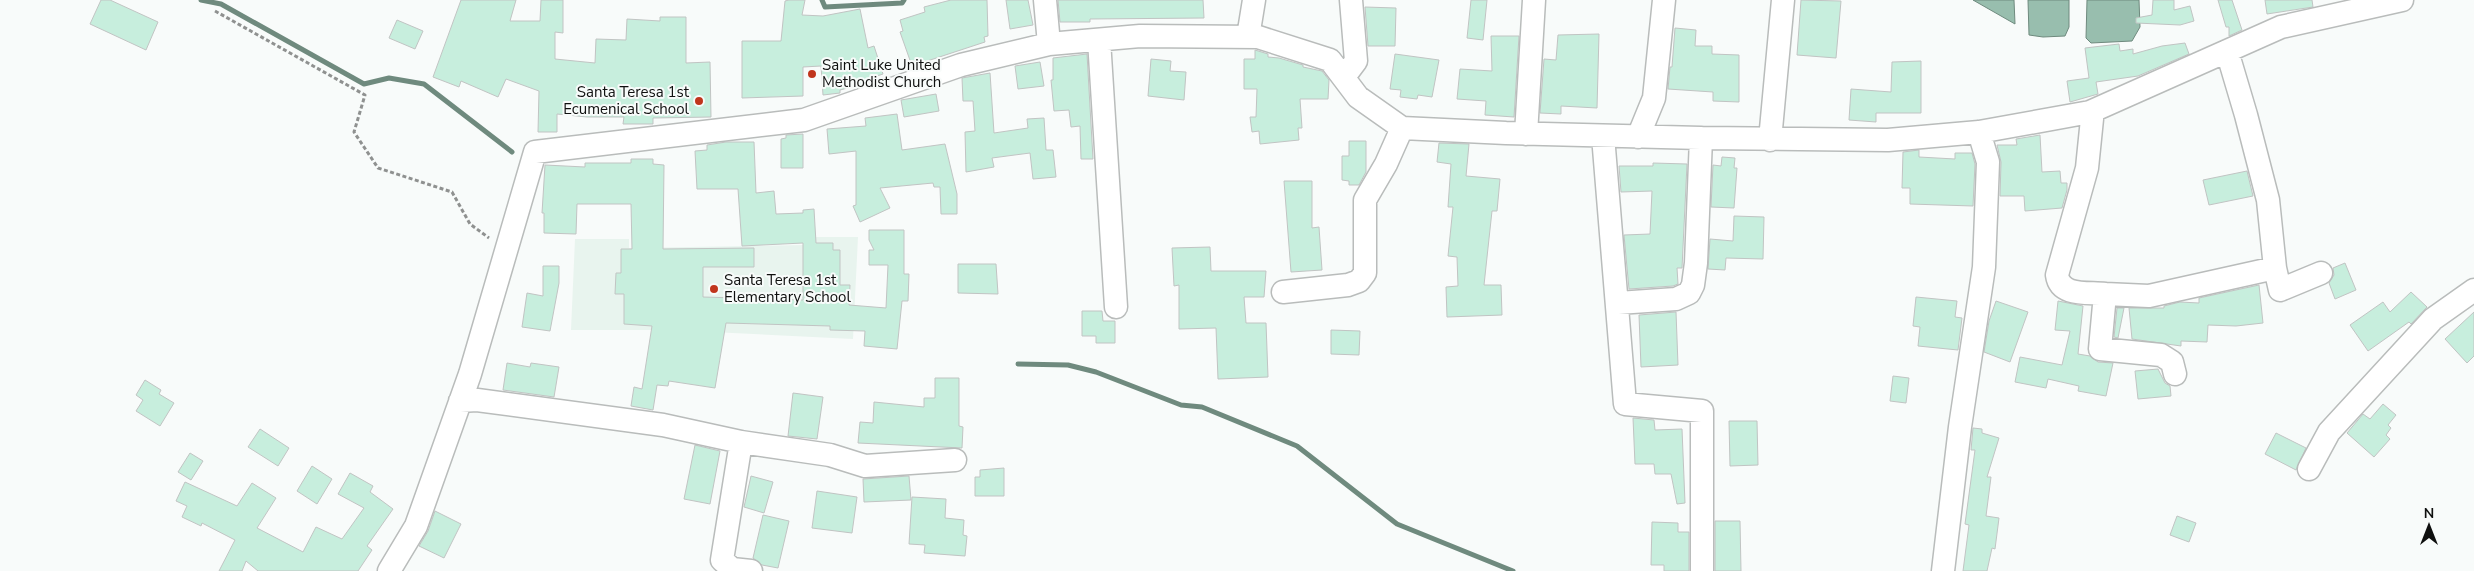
<svg xmlns="http://www.w3.org/2000/svg" width="2474" height="571" font-family="'Nunito Sans',sans-serif">
	<style>
		.built { fill: #e8f4ee }
		.water { fill: #98beae; stroke: #6f8a7e }
		.lines { fill: none; stroke-linecap: round; stroke-linejoin: round }
		.stream { stroke: #6f8a7e; stroke-width: 5 }
		.building { fill: #c7eedd; stroke: #c1c4c3 }
		.minor-casing { stroke: #b9bcbb; stroke-width: 25 }
		.path { stroke: #8f9190; stroke-width: 3; stroke-dasharray: 4 2.5; stroke-linecap: butt }
		.minor { stroke: #fff; stroke-width: 22 }
		.poi-dot { fill: #c0351c; stroke: #f8fbfa; stroke-width: 2 }
		.labels { text-anchor: middle; stroke-width: 4; stroke-linejoin: round; paint-order: stroke }
		.poi-label { font-size: 15px; fill: #0f100f; stroke: #f8fbfa; text-anchor: start }
	</style>
	<rect width="100%" height="100%" fill="#f8fbfa"/>
	<path class="built" d="M806,237H858L853,339L670,330H571L575,239H629V248L806,245Z"/>
	<path class="water" d="M1973,0H2014L2015,24Z
		M2028,0H2069V27L2065,36L2043,37L2029,35Z
		M2087,0H2139L2140,27L2132,41L2091,43L2086,38Z"/>
	<g class="lines">
		<path class="stream" d="M201,0L221,4L364,84L389,78L424,84L512,152
			M822,0L825,7L902,3L904,0
			M1018,364L1068,365L1096,372L1181,405L1202,407L1297,446L1397,524L1513,571"/>
	</g>
	<path class="building" d="M101,0H110L158,22L146,50L90,24Z
		M461,0H516L510,21H540L541,0H563V33L555,32V59L595,63L596,39L626,40L627,19L660,21V17H686V63L710,62L711,117L653,118V124H623L624,117H587L557,114V132H538L539,91L506,79L498,97L461,81L459,87L433,77Z
		M789,0H805L802,15L823,16L860,9L868,48L874,46L883,74L862,81L863,84L840,90V93L823,95L821,66L803,67V96L742,98V41H781L785,1Z
		M951,0H987L988,36L984,37L985,42L912,66L900,32L903,31L900,20L925,12L924,7Z
		M1006,0H1028L1033,25L1010,29Z
		M1058,0H1203L1204,18L1090,19V22H1060Z
		M1471,0H1487L1483,40L1467,38Z
		M1801,0L1841,1L1836,58L1797,55Z
		M2153,0H2174V10L2190,6L2194,21L2180,25L2136,23V18L2152,15Z
		M2218,0H2232L2242,30L2229,36V27H2226Z
		M2265,0H2312L2313,7L2267,14Z
		M1365,7L1396,8L1395,46H1368Z
		M397,20L423,31L415,49L389,38Z
		M1675,28L1696,30L1695,46H1712V54L1739,55V102L1713,101V92L1668,89L1670,67H1672Z
		M1599,34L1597,108L1561,106V114L1540,113L1544,59L1556,60L1558,35Z
		M1491,36H1519L1514,117L1485,115L1486,101L1457,99L1460,69L1492,71Z
		M2185,43L2189,54L2138,76L2096,82L2098,94L2070,102L2067,81L2089,78L2085,48L2119,44L2120,51L2133,49V54L2162,46Z
		M1255,50L1268,54V57L1279,58L1303,65V67L1322,71L1329,80L1328,99H1300L1302,128H1298L1299,140L1260,144L1259,131L1252,132L1250,117H1256L1257,89H1244V59H1255Z
		M1087,54L1093,159H1081L1080,126L1071,127L1069,110L1054,111L1051,80H1053V58Z
		M1395,54L1439,60L1432,97L1418,95L1417,99L1400,97L1401,90L1390,89Z
		M1151,59L1171,61L1170,71L1186,72L1184,100L1148,96Z
		M1921,61V113H1876V122L1849,120L1851,89L1891,92L1892,62Z
		M1040,62L1044,86L1018,89L1015,66Z
		M990,73L994,133L1028,128L1027,119L1044,118L1046,150H1053L1056,177L1033,179L1030,153L992,158L994,167L966,172L965,132L975,131L973,101H963L962,78Z
		M936,94L939,111L904,117L901,100Z
		M897,114L902,150L945,144L957,194V214H941L940,187H934L933,183L880,188L890,208L860,222L853,206L856,205V151L829,154L827,129L866,126L865,118Z
		M803,134V168H781V139L786,138V135Z
		M2040,135L2042,172L2060,171L2061,183H2067V190L2062,208L2025,211L2024,196H2000L2001,162L1997,145H2017L2016,139Z
		M1349,141H1366V172L1359,185H1349V181L1342,180V156H1349Z
		M726,142H754L756,193L774,191L776,214L803,213V210L814,209L816,243H833V250H840V285H850L849,305L886,308L888,265H869V250H874L869,240V230H904V274H909L908,301H902L897,349L864,346L865,331L830,330V326L726,323L715,388L669,381L668,386L657,385L653,410L631,406L634,387L642,389L652,326L624,324V294H615L616,273H621V249H632L631,204H577L576,234L544,233V213H542L545,165L585,167V163H631V159H653V164L664,165L663,249L754,248V267H703V297L803,300V243L742,246L738,189H697L695,151L707,150V145Z
		M1439,143L1469,144L1466,176L1500,179L1497,211H1492L1484,285H1501L1502,315L1447,317L1446,287L1458,286L1457,257L1448,256L1453,207H1448L1451,164L1437,162Z
		M1919,150V157L1955,159V153H1972L1975,164L1973,206L1910,204V188H1902L1903,152Z
		M1722,157L1735,158L1734,168H1737L1734,208L1711,207L1713,165L1721,166Z
		M1653,163L1687,164L1682,268H1677L1678,284L1673,286L1629,289L1624,235L1650,234L1652,191L1621,192L1619,166H1653Z
		M2247,171L2253,196L2209,205L2203,180Z
		M1284,181H1312V228L1319,227L1322,270L1291,272Z
		M1734,216L1764,217L1763,259L1726,258L1725,270L1708,269L1710,239L1733,241Z
		M1210,247L1211,271H1266L1264,297H1244L1246,323H1266L1268,377L1218,379L1216,328L1179,329V285L1174,286L1172,248Z
		M2345,263L2356,290L2335,299L2329,283L2334,275L2333,268Z
		M958,264H996L998,294L958,293Z
		M543,266H559V283L550,331L522,327L527,293L543,296Z
		M2259,285L2263,323L2236,326L2208,325L2207,342L2181,341V346L2132,339L2129,308H2164V306L2180,302L2199,303V298Z
		M2411,292L2427,307L2411,324L2409,322L2368,351L2350,325L2383,302L2390,312Z
		M1916,297L1957,301L1955,317L1962,318L1958,350L1918,346L1920,327L1913,326Z
		M1996,301L2028,312L2010,362L1984,352L1989,321Z
		M2058,301L2083,306L2078,354L2090,356L2098,362L2113,363L2106,396L2078,391L2079,386L2048,379L2046,388L2015,382L2020,357L2062,365L2070,331L2055,330Z
		M2117,308H2124L2118,338L2114,337Z
		M1082,311H1102L1103,321H1115V343H1096V336H1082Z
		M1676,312L1678,365L1641,367L1639,315Z
		M2474,312V356L2467,363L2445,339Z
		M1331,330L1360,331L1359,355L1331,354Z
		M507,363L530,367L531,363L559,367L554,397L503,390Z
		M2158,369L2165,383L2170,386L2171,396L2138,399L2135,371Z
		M1893,376L1909,378L1906,403L1890,401Z
		M935,378H959V426L963,427L962,448L858,443L860,422L873,423L874,402L924,407V398H935Z
		M145,380L161,390L159,394L174,403L160,426L136,411L143,400L136,395Z
		M793,393L823,397L817,439L788,436Z
		M2383,404L2396,415L2388,425L2391,428L2386,435L2390,439L2374,457L2347,433L2363,414L2370,419Z
		M1633,418L1654,420L1655,430L1682,429L1685,503L1677,504L1671,474H1655L1654,464H1635Z
		M1729,421H1757L1758,465L1730,466Z
		M1973,428L1982,429V433L1999,438L1987,477H1991L1986,516L1999,518L1995,549L1992,548L1987,571H1963L1969,525L1965,524L1975,450H1971Z
		M260,429L289,448L278,466L248,447Z
		M2276,433L2306,448L2296,470L2265,454Z
		M695,445L720,451L710,504L684,499Z
		M190,453L203,461L191,480L178,472Z
		M312,466L332,479L317,504L297,491Z
		M1004,468V496H975V477H980V470Z
		M350,473L373,486L370,492L393,509L367,546L372,550L358,571H258L246,561L242,571H219L235,540L202,523L201,526L182,517L187,506L176,501L185,482L237,506L252,483L276,498L257,528L303,552L316,527L342,539L364,508L338,494Z
		M751,476L773,482L764,513L744,507Z
		M909,476L911,500L864,502L863,479Z
		M817,491L857,497L852,533L812,528Z
		M912,497L946,499L945,518L964,520L963,535L967,536L965,556L924,553L925,545L909,544Z
		M435,511L461,524L444,558L419,546L428,531Z
		M763,515L789,521L778,568L762,565L753,558Z
		M2177,516L2196,523L2189,542L2170,535Z
		M1715,521H1740L1741,571H1715Z
		M1652,522L1678,523V532H1689V571H1664V565H1651Z"/>
	<g class="lines">
		<defs>
			<path id="minor" d="M1045,0L1049,44
				M1248,37L1254,0
				M1099,40L1116,307
				M1344,77L1356,61L1351,0
				M2090,112L2092,119L2087,168L2057,275C2060,297 2088,292 2105,294L2100,349L2161,355L2172,362L2175,374
				M1526,134L1534,0
				M1603,136L1625,404L1702,411V571
				M1638,137L1654,98L1664,0
				M1770,140L1783,0
				M2275,268L2280,290L2321,273
				M1283,292L1348,285L1359,281L1365,273V200L1386,164L1402,128
				M2105,294L2149,296L2275,268L2268,200L2246,115L2227,51
				M1618,303L1676,299L1689,293L1693,285L1696,263L1701,138
				M460,401L477,400L663,425L741,442L722,560L732,569L751,571
				M741,442L830,455L865,466L955,460
				M2309,469L2329,432L2433,319L2474,290
				M389,571L416,526L470,374L535,152L804,120L961,65L1049,44L1140,36L1258,37L1330,60L1358,97L1402,128L1506,133L1701,138L1888,140L1979,132L2090,112L2281,27L2402,0
				M1943,571L1960,427L1984,267L1988,162L1979,132"/>
		</defs>
		<use href="#minor" class="minor-casing"/>
		<path class="path" d="M215,11L365,95L354,132L378,168L452,192L470,224L489,238"/>
		<use href="#minor" class="minor"/>
	</g>
	<g class="poi-dot">
		<circle cx="812" cy="74" r="5"/>
		<circle cx="699" cy="101" r="5"/>
		<circle cx="714" cy="289" r="5"/>
	</g>
	<g class="labels">
		<g class="poi-label">
			<text x="822" y="70">Saint Luke United<tspan x="822" dy="17">Methodist Church</tspan></text>
			<text x="689" y="97" text-anchor="end">Santa Teresa 1st<tspan x="689" dy="17">Ecumenical School</tspan></text>
			<text x="724" y="285">Santa Teresa 1st<tspan x="724" dy="17">Elementary School</tspan></text>
		</g>
	</g>
	<g transform="translate(2429 526)" stroke="#f8fbfa" stroke-width="4" paint-order="stroke">
	<path d="M0-4L9 19L0 12L-9 19Z" fill="#0f100f"/>
	<text y="-8" font-size="14" font-weight="bold" text-anchor="middle" fill="#0f100f">N</text>
	</g>
</svg>
